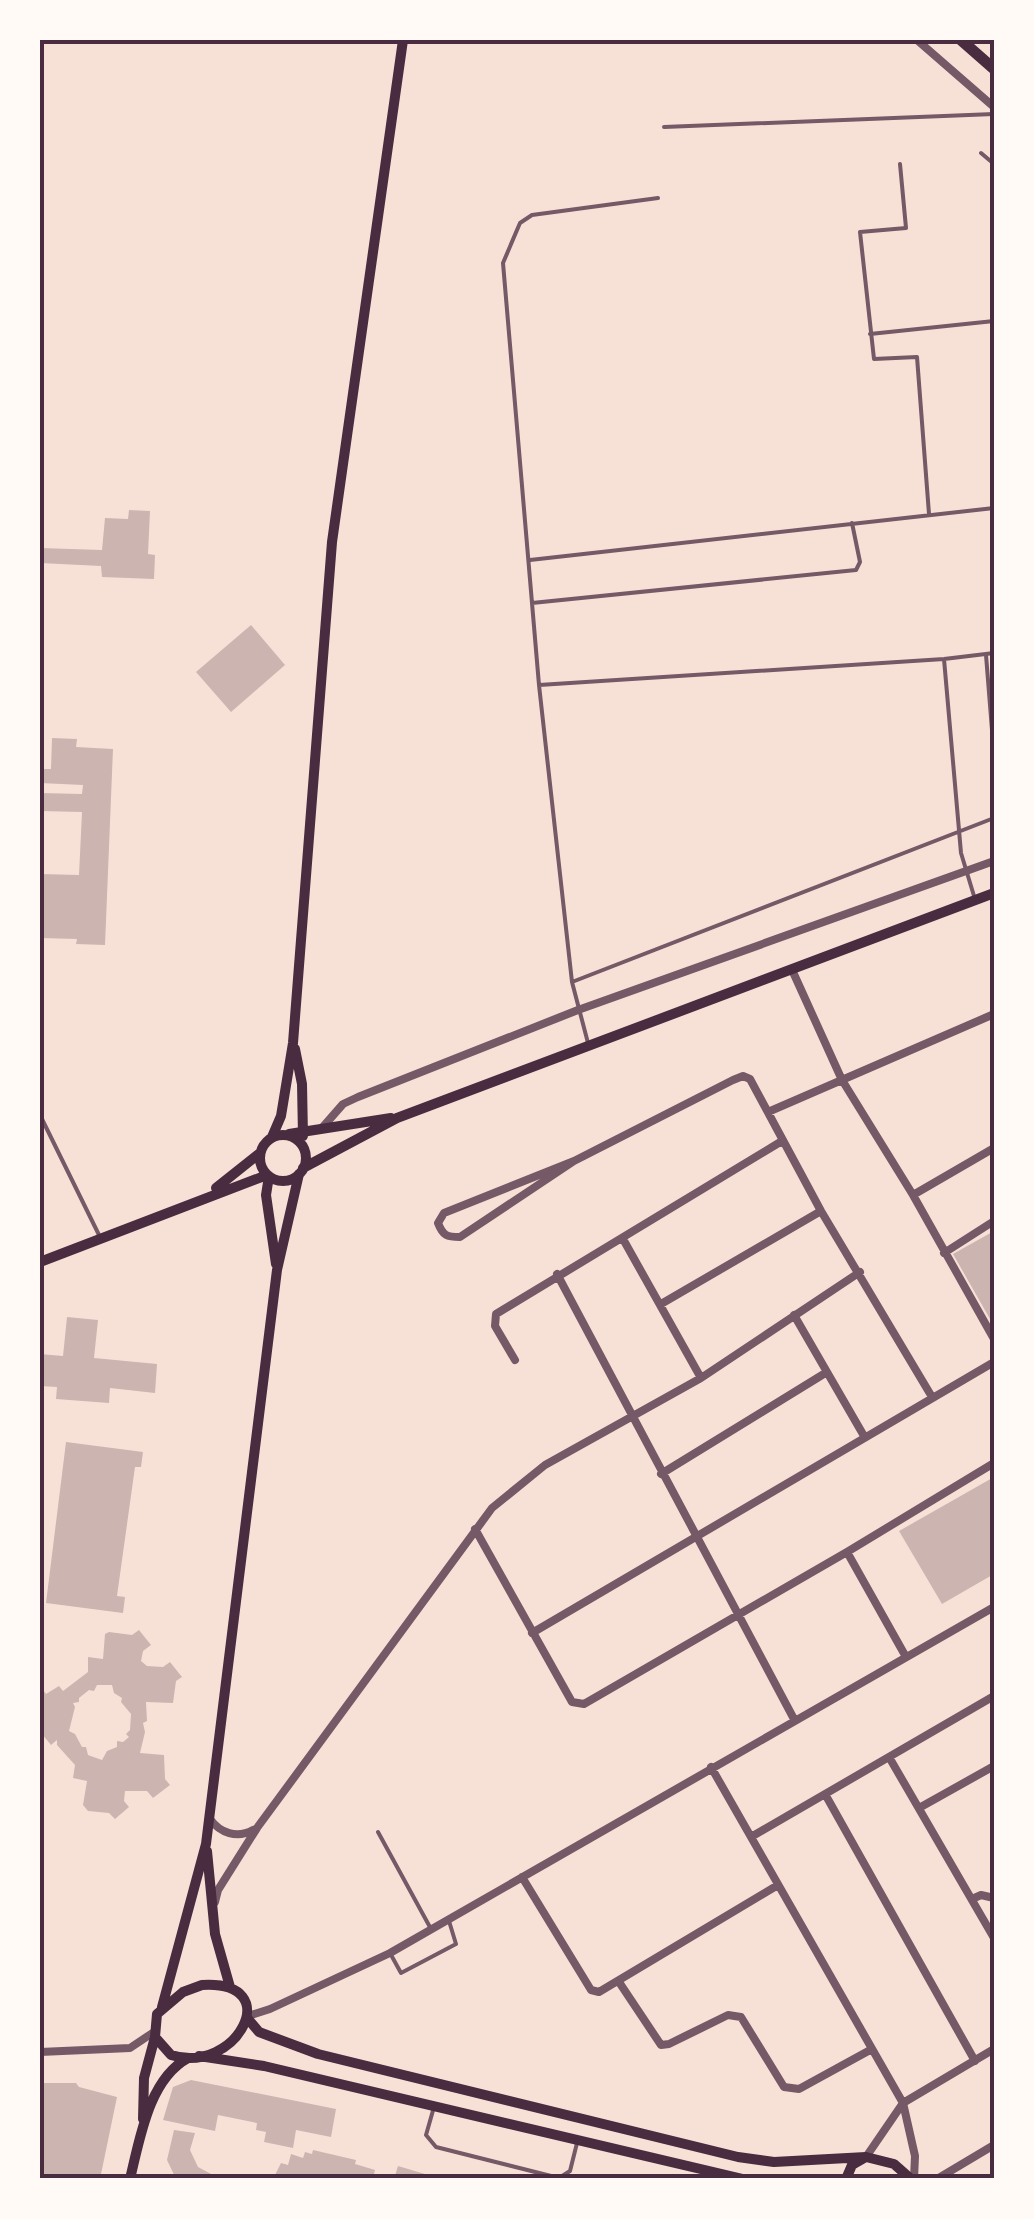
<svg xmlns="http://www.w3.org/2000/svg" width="1034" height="2219" font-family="Quicksand,sans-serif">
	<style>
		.building { fill: #ccb4b1; fill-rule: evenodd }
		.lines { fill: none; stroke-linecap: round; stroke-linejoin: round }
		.service { stroke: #755966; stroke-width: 4 }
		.minor { stroke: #755966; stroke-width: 8 }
		.secondary { stroke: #4a2c40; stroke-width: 10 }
		.primary { stroke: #4a2c40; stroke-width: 11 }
		.neatline { fill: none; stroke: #4a2c40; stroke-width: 4 }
	</style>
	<rect width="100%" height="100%" fill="#f7e1d7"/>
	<path class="building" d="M129,510L150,511L148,554L155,555L154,579L102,577L101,566L40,563V548L102,550L105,518L128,519Z
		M251,625L285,665L231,712L196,672Z
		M52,738L77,739L76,747L113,749L105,945L76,944L77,939L40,938V874L79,875L82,812L40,811V793L82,794L83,785L40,783V769H51Z
		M994,1231V1326L953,1254Z
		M67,1317L98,1320L94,1358L157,1364L155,1393L110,1388L109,1403L56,1399L57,1387L40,1386V1354L63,1356Z
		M66,1442L143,1452L141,1467H135L117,1596L125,1597L123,1613L46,1603Z
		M994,1477V1574L942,1604L899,1531Z
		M139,1630L151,1645L143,1651L141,1661L147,1666L163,1667L170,1662L182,1677L176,1681L173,1703L146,1702L147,1721L143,1723L145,1732L140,1753L164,1755L165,1779L170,1785L153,1798L147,1791H125L124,1801L129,1807L115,1819L109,1813L88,1811L83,1805L87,1781L73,1778L75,1765L57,1745V1740L51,1745L42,1734L40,1735V1686L46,1694L59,1686L63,1691L88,1672V1657L103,1659L105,1634L109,1632L132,1635ZM97,1685H112L114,1693L122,1698L121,1702L131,1714L130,1730L126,1734L129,1737L123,1742L117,1741V1747L107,1751L102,1760L88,1755L86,1747H82L75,1734L69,1731L75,1707L73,1703L79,1702V1698L89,1690L94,1691Z
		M191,2080L336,2109L331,2137L296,2130L293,2148L264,2142L266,2132L256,2130L257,2123L218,2115L215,2131L163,2120L173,2087Z
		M40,2083H76L79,2087L117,2097L100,2179H40Z
		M174,2130L195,2133L190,2150L198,2167L215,2176L214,2179H176L167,2160Z
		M313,2150L356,2160L355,2164L375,2170L374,2174L386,2179H273L281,2163L288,2165L291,2154L303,2158L305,2152L312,2154Z
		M398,2166L425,2174L423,2179H394Z"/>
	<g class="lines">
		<path class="service" d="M664,127L994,114
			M981,153L994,164
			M900,164L906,228L860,232L874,359L917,357L929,514
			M870,334L994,321
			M530,560L994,508
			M532,603L856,570L860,562L852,523
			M986,655L994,755
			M944,659L961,853L974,896
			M539,685L944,659L994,653
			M572,982L994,818
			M588,1043L572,982L539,685L503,263L520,223L532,215L658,198
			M40,1115L100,1237
			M378,1832L431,1929
			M390,1953L401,1973L456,1944L449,1921
			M434,2107L426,2135L436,2147L559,2178L570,2171L577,2143"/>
		<path class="minor" d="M917,40L994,107
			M793,972L842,1080L913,1195L994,1339
			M768,1112L994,1014
			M322,1128L343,1104L358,1097L578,1010L994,861
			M574,1161L444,1213L438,1223C443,1236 447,1237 460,1237L574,1161L733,1080L743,1076L750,1079L821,1211L932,1397
			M913,1195L994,1148
			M623,1239L701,1378
			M944,1253L994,1221
			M557,1274L795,1721
			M661,1304L821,1211
			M794,1315L864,1436
			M515,1360L495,1326L496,1314L782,1141
			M661,1474L827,1372
			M475,1529L572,1702L584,1704L847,1552L994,1463
			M847,1552L906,1657
			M532,1633L994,1362
			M889,1757L994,1938
			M711,1767L903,2103L915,2156L914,2179
			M825,1794L975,2061
			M919,1808L994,1766
			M210,1819C220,1833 237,1839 253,1830
			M751,1837L994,1696
			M522,1877L591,1990L599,1992L778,1885
			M972,1899L981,1895L994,1898
			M215,1902L218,1890L257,1828L492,1508L545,1465L701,1378L860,1272
			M619,1982L661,2045L669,2044L728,2015L741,2017L784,2087L799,2089L872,2049
			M248,2016L270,2009L390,1953L994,1607
			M40,2052L130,2048L154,2032
			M866,2157L903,2103L994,2049
			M937,2179L994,2145"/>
		<path class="secondary" d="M295,1049L302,1084L303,1136
			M289,1134L391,1118
			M260 1158a23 23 0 1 1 46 0a23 23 0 1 1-46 0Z
			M272,1137L281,1116L293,1043L332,542L403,40
			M303,1168L397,1118L994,893
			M269,1176L266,1195L276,1264
			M216,1188L260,1153
			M40,1262L267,1175
			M207,1851L215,1934L230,1987
			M202,1985C288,1980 236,2076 171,2055L155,2037L157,2014L183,1992Z
			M162,2007L206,1844L277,1270L299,1174
			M248,2019L259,2032L318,2054L738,2157L774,2162L866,2157
			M199,2056L264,2066L743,2179
			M143,2119L144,2078L155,2037
			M130,2179C140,2138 149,2079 188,2058
			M846,2179L852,2165L866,2157L894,2164L911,2179"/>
		<path class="primary" d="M961,40L994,69"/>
	</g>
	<rect width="1034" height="2219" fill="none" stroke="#fffaf5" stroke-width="85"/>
	<rect x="42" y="42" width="950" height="2134" class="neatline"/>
</svg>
